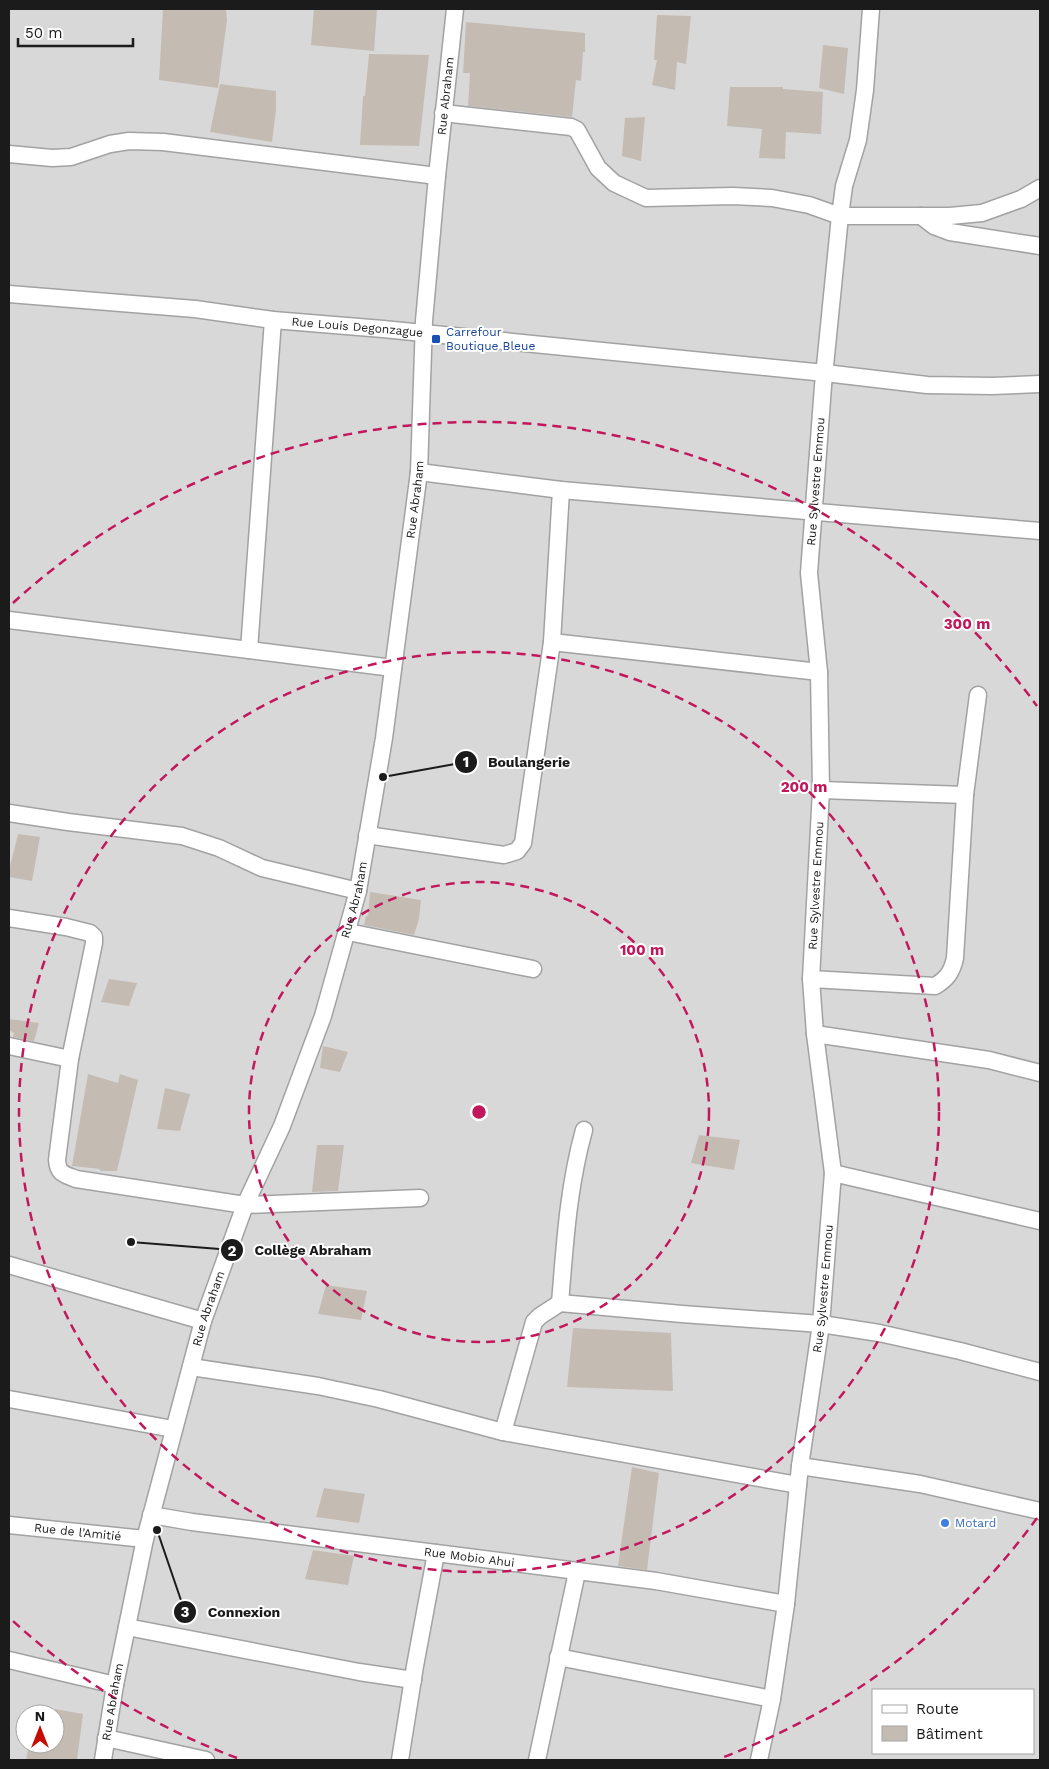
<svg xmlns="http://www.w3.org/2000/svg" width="1049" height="1769" font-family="'Work Sans',sans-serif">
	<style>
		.residential { fill: #d9d8d8; fill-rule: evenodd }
		.building { fill: #c4bcb3 }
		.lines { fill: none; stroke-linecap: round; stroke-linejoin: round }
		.minor-casing { stroke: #a2a2a2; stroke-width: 19 }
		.minor { stroke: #fff; stroke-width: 16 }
		.ring { fill: none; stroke: #c2185b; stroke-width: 2.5; stroke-dasharray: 9 6 }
		.transit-dot { fill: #1a4fb4; stroke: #fff; stroke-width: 2 }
		.shop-dot { fill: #3f7fe0; stroke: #fff; stroke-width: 2 }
		.labels { text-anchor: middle; stroke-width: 4; stroke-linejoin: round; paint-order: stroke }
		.street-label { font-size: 12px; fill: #1b1b1b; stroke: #fff }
		.transit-label { font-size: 12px; fill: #164399; stroke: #fff; text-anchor: start }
		.shop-label { font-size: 12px; fill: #366cbe; stroke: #fff; text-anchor: start }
		.centre { fill: #c2185b; stroke: #fff; stroke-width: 2.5 }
		.ring-label { font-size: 15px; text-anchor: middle; font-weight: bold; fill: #c2185b; stroke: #fff; stroke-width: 4; stroke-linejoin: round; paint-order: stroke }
		.leader { fill: none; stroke: #1b1b1b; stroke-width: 2 }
		.callout-dot { fill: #1b1b1b; stroke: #fff; stroke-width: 2 }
		.mark-label { font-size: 15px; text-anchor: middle; font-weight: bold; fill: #fff }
		.callout-label { font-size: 14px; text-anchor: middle; font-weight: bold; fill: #1b1b1b; stroke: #fff; stroke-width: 4; stroke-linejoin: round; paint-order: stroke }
	</style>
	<rect width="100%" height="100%" fill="#ede9e0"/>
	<path class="residential" d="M9,9H1040V1760H9ZM873,1690H1033V1753H873ZM25,1714H55V1744H25Z"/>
	<path class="building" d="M163,9H226L227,20L218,88L159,80Z
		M314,9H377L374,51L311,45Z
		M657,15L691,16L686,64L677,62L675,90L652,85L657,60H654Z
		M466,22L585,33V52H583L581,81L576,80L572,117L468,106L470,73H463Z
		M823,45L848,48L844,94L819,88Z
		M369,54L429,55L419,146L360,145L363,96H365Z
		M220,84L276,91V110L272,142L210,132Z
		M730,87H783V89L823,92L821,134L786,132L785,159L759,158L762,129L727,126Z
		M645,117L641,161L622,156L625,118Z
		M18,834L40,837L32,881L9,877V870Z
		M370,892L421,900L419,919L414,935L364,925L366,916H368Z
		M109,979L137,983L129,1006L101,1002Z
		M9,1019L39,1023L34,1041L13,1037L14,1033L9,1030Z
		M323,1046L348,1052L340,1072L320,1068Z
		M88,1074L118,1083L120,1074L138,1080L117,1171H100V1169L72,1166Z
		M165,1088L190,1094L180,1131L157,1129Z
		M699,1135L740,1140L734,1170L691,1163Z
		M317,1145H344L338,1191L312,1192Z
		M326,1285L367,1291L361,1320L318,1314Z
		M573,1328L671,1333L673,1391L567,1387Z
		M632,1467L659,1473L647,1570L618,1566Z
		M324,1488L365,1494L359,1523L316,1517Z
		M313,1550L354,1556L348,1585L305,1579Z
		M55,1709L83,1714L77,1760H26L29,1744H55Z"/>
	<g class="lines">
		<defs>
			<g id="minor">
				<path d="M443,113L571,127L577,130L598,168L614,183L646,198L733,196L772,198L809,205L840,216H950L982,213L1021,199L1040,188"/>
				<path d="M9,154L52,158L71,157L110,144L129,141L163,142L437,176"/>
				<path d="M921,216L934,226L950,232L1040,246"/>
				<path id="s1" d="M9,294L195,309L273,320L383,329L825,373L927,385L992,386L1040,384"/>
				<path d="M419,472L561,490L1040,531"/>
				<path d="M9,620L393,668"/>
				<path d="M552,642L819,672"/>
				<path d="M249,650L273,320"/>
				<path d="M821,790L965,795"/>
				<path d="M9,813L68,822L182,836L219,848L262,868L358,891"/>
				<path d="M367,835L504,855L517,851L523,843L552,642L561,490"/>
				<path d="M9,918L66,927L90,933L94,937V943L70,1059L57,1160C58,1174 64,1174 76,1179L245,1205L420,1198"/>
				<path d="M348,932L533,969"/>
				<path d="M811,979L935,986C947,979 952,972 955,958L965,795L978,695"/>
				<path d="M815,1034L989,1060L1040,1073"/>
				<path d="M9,1046L70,1059"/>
				<path d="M833,1173L1040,1221"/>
				<path d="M9,1265L203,1321"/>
				<path d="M560,1303C565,1243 568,1188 584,1130"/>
				<path d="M191,1367L318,1386L379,1399L503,1432L798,1485"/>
				<path d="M9,1399L173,1429"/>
				<path d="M503,1432L534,1322L540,1316L560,1303L682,1314L821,1324L879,1333L960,1351L1040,1372"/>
				<path d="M800,1466L920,1484L1040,1511"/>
				<path id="s2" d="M151,1515L192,1522L656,1581L786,1604"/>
				<path id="s3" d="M9,1525L145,1539"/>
				<path d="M127,1627L359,1672L413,1680"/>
				<path d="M558,1657L772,1699"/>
				<path d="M9,1660L115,1685"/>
				<path d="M106,1738L206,1760"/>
				<path id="s4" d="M103,1760L115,1685L145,1539L203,1321L245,1205L282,1126L323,1016L358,891L384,738L419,472L424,321L437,176L455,9"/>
				<path d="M400,1760L415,1666L436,1553"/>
				<path d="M537,1760L577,1572"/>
				<path id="s5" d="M759,1760L772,1699L786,1604L800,1466L821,1324L833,1173L815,1034L811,979L821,790L819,672L809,573L823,386L840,216L844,186L858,140L865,90L871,9"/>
			</g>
		</defs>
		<use href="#minor" class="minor-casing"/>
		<use href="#minor" class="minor"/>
	</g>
	<g class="ring">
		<circle cx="479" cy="1112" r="230"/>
		<circle cx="479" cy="1112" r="460"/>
		<path d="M1037 1518A690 690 0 0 1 721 1758M237 1758A690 690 0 0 1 13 1621M13 603A690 690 0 0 1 1037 706"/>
	</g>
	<rect class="transit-dot" x="431" y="334" width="10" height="10" rx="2.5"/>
	<circle class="shop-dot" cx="945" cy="1523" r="5"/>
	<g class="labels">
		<g class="street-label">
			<text dy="4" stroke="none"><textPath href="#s4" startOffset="1709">Rue Abraham</textPath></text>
			<text dy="4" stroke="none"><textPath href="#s1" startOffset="350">Rue Louis Degonzague</textPath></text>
			<text dy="4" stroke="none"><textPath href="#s5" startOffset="1286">Rue Sylvestre Emmou</textPath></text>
			<text dy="4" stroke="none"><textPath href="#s4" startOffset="1304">Rue Abraham</textPath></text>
			<text dy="4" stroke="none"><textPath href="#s5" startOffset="881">Rue Sylvestre Emmou</textPath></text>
			<text dy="4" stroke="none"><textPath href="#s4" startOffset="899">Rue Abraham</textPath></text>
			<text dy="4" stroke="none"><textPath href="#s5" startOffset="476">Rue Sylvestre Emmou</textPath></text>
			<text dy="4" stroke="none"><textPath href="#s4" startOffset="464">Rue Abraham</textPath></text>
			<text dy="4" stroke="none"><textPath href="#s3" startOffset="69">Rue de l'Amitié</textPath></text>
			<text dy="4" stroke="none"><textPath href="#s2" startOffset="321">Rue Mobio Ahui</textPath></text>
			<text dy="4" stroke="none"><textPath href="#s4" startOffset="59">Rue Abraham</textPath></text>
		</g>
		<g class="transit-label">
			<text x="446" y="336">Carrefour<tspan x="446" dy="14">Boutique Bleue</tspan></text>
		</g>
		<g class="shop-label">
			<text x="955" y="1527">Motard</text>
		</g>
	</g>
	<circle cx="479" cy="1112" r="8" class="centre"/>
	<g class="ring-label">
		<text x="967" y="629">300 m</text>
		<text x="804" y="792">200 m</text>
		<text x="642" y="955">100 m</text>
	</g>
	<path class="leader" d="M383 777L466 762M131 1242L232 1250M157 1530L185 1612"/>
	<g class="callout-dot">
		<circle cx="383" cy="777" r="5"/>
		<circle cx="131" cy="1242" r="5"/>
		<circle cx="157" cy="1530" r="5"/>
		<circle cx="466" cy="762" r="12"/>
		<circle cx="232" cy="1250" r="12"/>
		<circle cx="185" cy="1612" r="12"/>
	</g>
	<g class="mark-label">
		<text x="466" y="767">1</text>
		<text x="232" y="1256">2</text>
		<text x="185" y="1617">3</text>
	</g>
	<g class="callout-label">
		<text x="529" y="767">Boulangerie</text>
		<text x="313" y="1255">Collège Abraham</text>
		<text x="244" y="1617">Connexion</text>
	</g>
	<rect width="1049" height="1769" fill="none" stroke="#1b1b1b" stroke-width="20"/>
	<rect x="872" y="1689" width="162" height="65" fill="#ffffff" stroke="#a4a4a4"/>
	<rect x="882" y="1705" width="25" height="8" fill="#ffffff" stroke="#a4a4a4"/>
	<text x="916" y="1714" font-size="15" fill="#1b1b1b">Route</text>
	<rect x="882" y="1726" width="25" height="15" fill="#c4bcb3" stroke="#a4a4a4"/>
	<text x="916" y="1739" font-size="15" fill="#1b1b1b">Bâtiment</text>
	<g transform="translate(40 1729)"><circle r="24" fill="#ffffff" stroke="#a4a4a4"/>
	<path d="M0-4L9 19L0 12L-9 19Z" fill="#c60c00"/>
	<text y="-8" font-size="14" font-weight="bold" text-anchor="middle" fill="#1b1b1b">N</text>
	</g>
	<path d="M18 38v8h115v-8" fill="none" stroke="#1b1b1b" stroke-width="2.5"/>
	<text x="25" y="38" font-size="15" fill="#1b1b1b" stroke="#ffffff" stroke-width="4" paint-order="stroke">50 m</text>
</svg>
